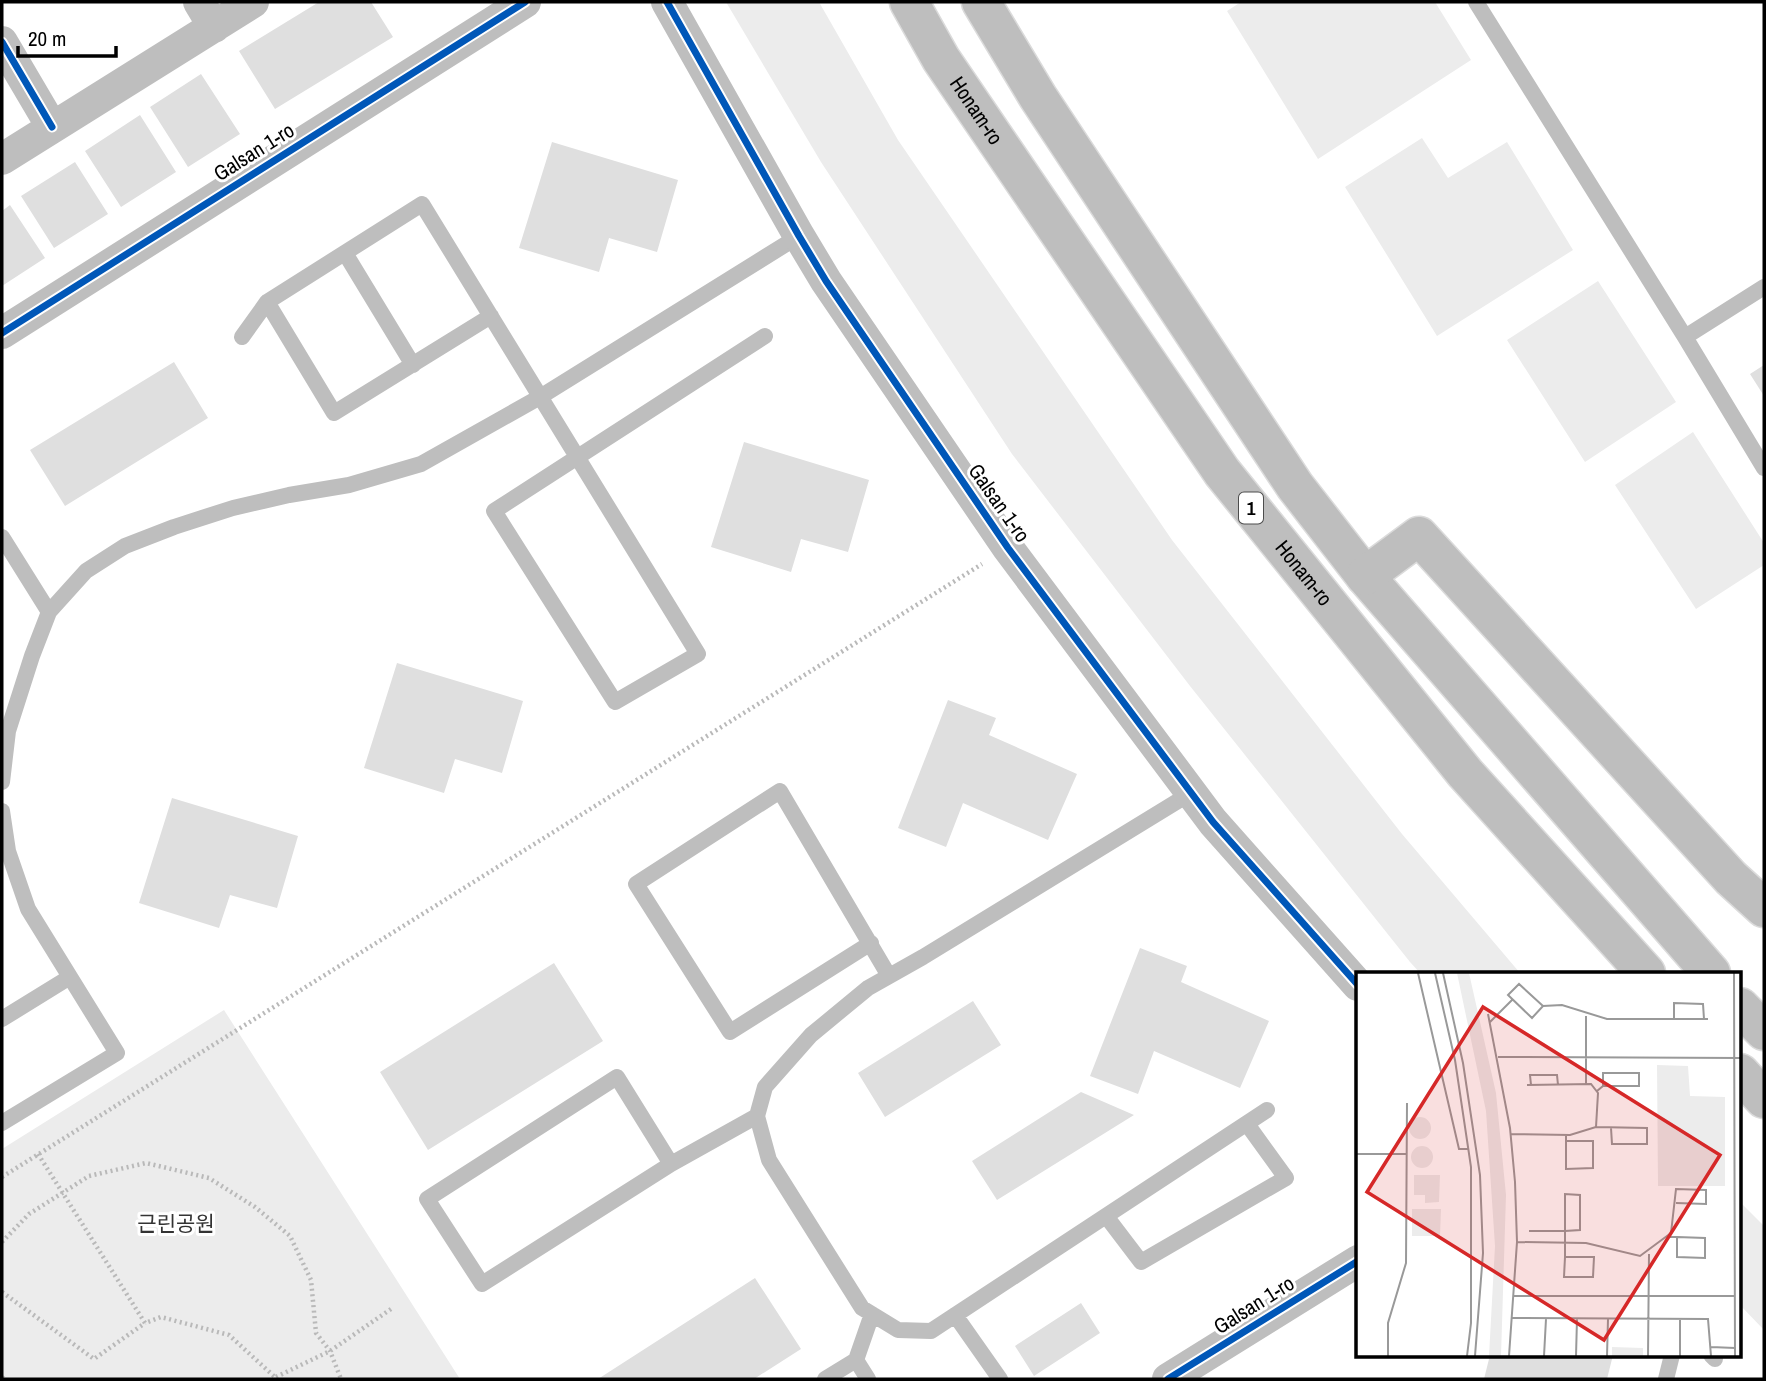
<svg xmlns="http://www.w3.org/2000/svg" width="1766" height="1381" font-family="'Archivo Narrow','Noto Sans KR',sans-serif">
	<style>
		.green { fill: #ececec }
		.building { fill: #dfdfdf }
		.lines { fill: none; stroke-linecap: round; stroke-linejoin: round }
		.trunk-casing { stroke: #dbdbdb; stroke-width: 41 }
		.path { stroke: #b9b9b9; stroke-width: 4.5; stroke-dasharray: 2 3.5; stroke-linecap: butt }
		.service { stroke: #bebebe; stroke-width: 16 }
		.minor { stroke: #bebebe; stroke-width: 32 }
		.trunk { stroke: #bebebe; stroke-width: 38 }
		.cycleway-casing { stroke: #fff; stroke-width: 11 }
		.cycleway { stroke: #0057b8; stroke-width: 7 }
		.labels { text-anchor: middle; stroke-width: 6; stroke-linejoin: round; paint-order: stroke }
		.shield { fill: #fff; stroke: #4c4c4c; stroke-width: 2 }
		.shield-label { font-size: 19px; font-weight: bold; fill: #000 }
		.street-label { font-size: 21px; fill: #000; stroke: #fff }
		.park-label { font-size: 21px; fill: #333; stroke: #fff }
		.inset-road { fill: none; stroke: #999; stroke-width: 2 }
		.view { fill: #d62828; fill-opacity: 0.15; stroke: #d62828; stroke-width: 3.5 }
		.inset-edge { fill: none; stroke: #000; stroke-width: 3.5 }
	</style>
	<rect width="100%" height="100%" fill="#fff"/>
	<path class="green" d="M726,2H819L898,140L1172,540L1402,834L1520,973H1420L1410,962L1190,686L1012,454L821,162Z
		M1241,2H1435L1471,60L1318,159L1227,11Z
		M1422,138L1448,178L1507,142L1573,250L1437,336L1345,187Z
		M1598,281L1676,402L1585,462L1507,340Z
		M1693,432L1764,543V565L1696,609L1615,485Z
		M224,1010L460,1379H2V1149Z
		M1740,1202L1764,1226V1330L1740,1305Z"/>
	<path class="building" d="M319,2H371L393,37L275,109L239,51Z
		M201,74L240,134L188,167L150,107Z
		M140,115L176,172L121,207L85,151Z
		M552,142L678,180L657,252L609,238L599,272L519,248Z
		M75,162L108,214L54,248L21,196Z
		M10,205L45,258L2,286V211Z
		M174,362L208,418L65,506L30,450Z
		M1764,365V396L1750,374Z
		M744,442L869,480L848,552L801,539L791,572L711,547Z
		M397,663L523,701L502,773L455,759L444,793L364,768Z
		M948,700L996,718L989,735L1077,774L1048,840L963,803L946,847L898,828Z
		M172,798L298,836L277,908L230,895L219,928L139,903Z
		M1140,948L1187,966L1181,982L1269,1021L1240,1088L1154,1051L1138,1094L1090,1076Z
		M554,963L603,1041L428,1150L380,1072Z
		M973,1001L1001,1045L885,1117L858,1073Z
		M1081,1092L1134,1115L997,1200L972,1161Z
		M755,1278L801,1349L754,1379H598Z
		M1081,1303L1100,1333L1034,1376L1015,1346Z
		M1490,1355H1613L1607,1379H1484Z"/>
	<g class="lines">
		<defs>
			<g id="trunk">
				<path id="s1" d="M909,2L941,59L1222,472L1465,773L1646,973"/>
				<path d="M981,2L1038,97L1295,486L1365,576L1711,973"/>
				<path d="M1365,576L1419,536L1731,878L1764,908"/>
				<path d="M1740,1007L1764,1031"/>
				<path d="M1740,1073L1764,1099"/>
			</g>
		</defs>
		<use href="#trunk" class="trunk-casing"/>
		<path class="path" d="M38,1154L145,1323L161,1317L229,1335L277,1379
			M2,1177L982,564
			M2,1242L29,1214L89,1176L146,1163L209,1178L255,1207L290,1236L311,1280L316,1333L330,1351L341,1379
			M2,1292L94,1359L145,1323
			M2,1377L4,1379
			M276,1377L330,1351L391,1309"/>
		<path class="service" d="M1476,2L1685,337L1764,468
			M345,253L413,365
			M491,316L334,413L267,302L422,204C514,354 606,504 698,654L615,702L494,511L765,336
			M242,337L267,302
			M1685,337L1764,287
			M2,537L49,612
			M2,782L8,731L32,656L49,612L86,571L125,546L174,527L233,508L289,495L349,485L421,464L540,397L799,236
			M1191,793L923,957L868,988L811,1035L765,1087L757,1116L769,1160L862,1308L898,1330L931,1331L1267,1110
			M2,811L8,851L28,909L117,1053L2,1123
			M871,943L730,1032L636,884L780,791L889,976
			M2,1019L70,977
			M671,1164L617,1077L427,1199L482,1284L671,1164L757,1116
			M1106,1216L1141,1262L1286,1178L1247,1124
			M955,1315L1000,1379
			M1711,1355L1715,1359
			M856,1360L868,1379
			M825,1379L856,1360L872,1314
			M1666,1379L1672,1355"/>
		<path class="minor" d="M199,2L214,27
			M667,2L799,236L826,281L1008,548L1213,822L1358,985
			M2,42L52,127
			M2,159L253,2
			M2,333L525,2
			M1168,1379L1358,1261"/>
		<use href="#trunk" class="trunk"/>
		<defs>
			<path id="cycleway" d="M667,2L799,236L826,281L1008,548L1213,822L1358,985
				M2,42L52,127
				M2,333L525,2
				M1168,1379L1358,1261"/>
		</defs>
		<use href="#cycleway" class="cycleway-casing"/>
		<use href="#cycleway" class="cycleway"/>
	</g>
	<g class="labels">
		<rect class="shield" x="1239" y="492.5" width="24" height="31" rx="5"/>
		<g class="shield-label">
			<text x="1251" y="515">1</text>
		</g>
		<g class="street-label">
			<text dy="7" stroke="none"><textPath href="#s1" startOffset="128">Honam-ro</textPath></text>
			<text transform="translate(254 152) rotate(-32)" y="7">Galsan 1-ro</text>
			<text transform="translate(999 503) rotate(55)" y="7">Galsan 1-ro</text>
			<text dy="7" stroke="none"><textPath href="#s1" startOffset="695">Honam-ro</textPath></text>
			<text transform="translate(1254 1305) rotate(-32)" y="7">Galsan 1-ro</text>
		</g>
		<g class="park-label">
			<text x="176" y="1231">근린공원</text>
		</g>
	</g>
	<g transform="translate(1356 972)">
		<rect width="385" height="385" fill="#fff"/>
		<path d="M101,1H113L140,121L150,223L145,384H133L139,274L130,139ZM301,93L332,94L334,124L369,125V214H302ZM53 156a11 11 0 1 1 22 0a11 11 0 1 1-22 0ZM55 185a11 11 0 1 1 22 0a11 11 0 1 1-22 0ZM58,203H84L83,230L69,231V223H58ZM56,237H85L84,264H56ZM256,375L287,376V384H256Z" fill="#ececec"/>
		<path class="inset-road" d="M62,1L103,177H113M79,1L99,88L115,195V351L111,384M87,1L107,91L124,203L127,281L119,384M378,1L379,384M187,34L163,12L152,23L176,46L187,34L206,33L251,47H352M132,42L154,156L159,210L161,270L153,384M230,44V112M318,46V31L347,32L348,47M134,50L156,28M142,85L385,86M175,113L174,103H201L202,113M241,119L247,114H283V101H247V114M240,155L291,156V172H256L255,156M155,162L214,163L240,155L242,121L235,112L171,113M210,169H237V196L210,197V163M0,182H50M173,259H209L224,258V223L209,222V285L208,305H237L238,285H209M312,265H321L349,266V286L321,285V265M161,270L230,271L284,284L315,261L320,217L350,218V232L320,231M158,324H378M156,346L352,347L355,384M355,375L379,376M32,384V351L50,291L51,131M188,384L190,347M220,384L221,347M251,384L252,347M292,384L293,282M324,384V346"/>
		<path class="view" d="M127,35L364,183L248,368L11,220Z"/>
		<rect width="385" height="385" class="inset-edge"/>
	</g>
	<rect width="1766" height="1381" fill="none" stroke="#000000" stroke-width="7"/>
	<path d="M18 46v10h98v-10" fill="none" stroke="#000000" stroke-width="3.5"/>
	<text x="28" y="46" font-size="21" fill="#000000" stroke="#ffffff" stroke-width="5" paint-order="stroke">20 m</text>
</svg>
